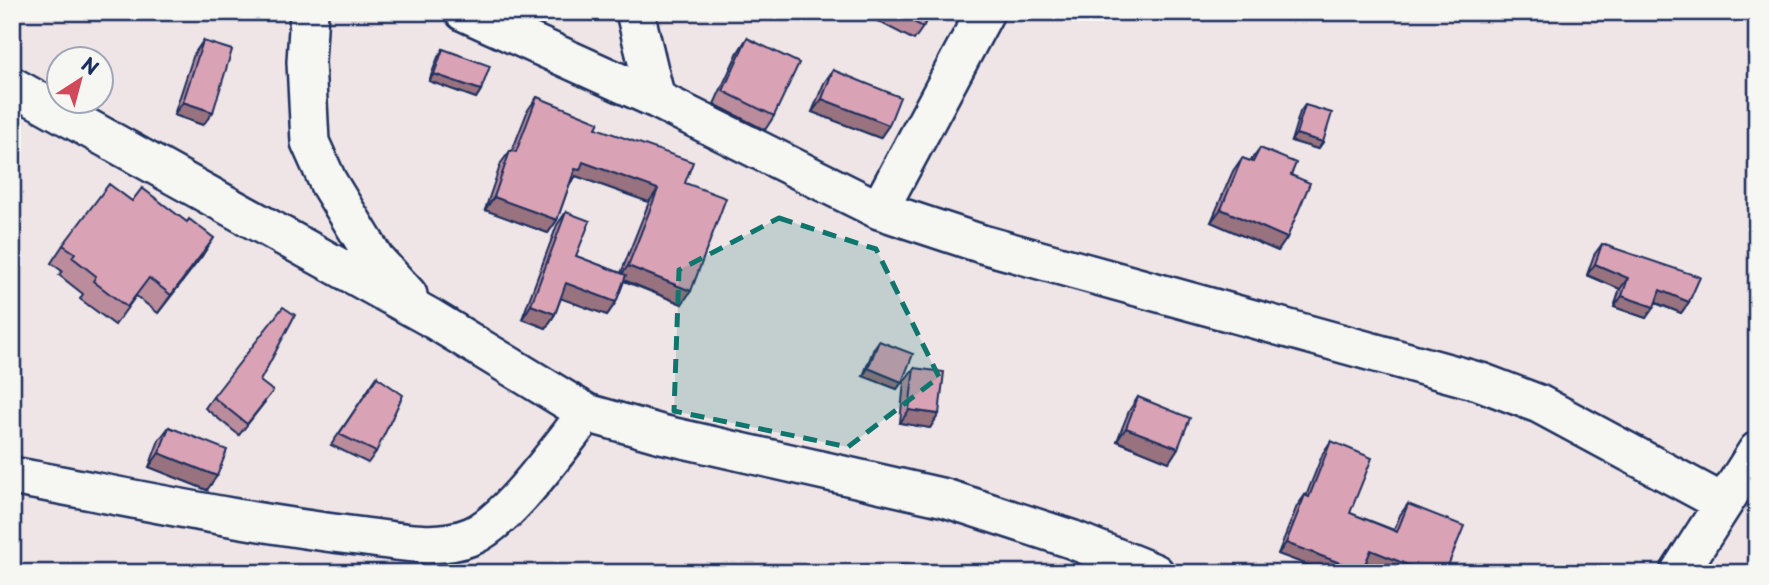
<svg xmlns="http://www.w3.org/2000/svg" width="1769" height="585" font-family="'Playpen Sans',sans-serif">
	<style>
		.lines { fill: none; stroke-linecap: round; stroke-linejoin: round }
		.street-casing { stroke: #1b2f5e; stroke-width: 42 }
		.street { stroke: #f6f6f2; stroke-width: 37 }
		.wall { fill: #bb8c9c; stroke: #1b2f5e; stroke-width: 2 }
		.shaded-wall { fill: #99727f; stroke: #1b2f5e; stroke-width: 2 }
		.building { fill: #daa3b5; stroke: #1b2f5e; stroke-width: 2 }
		.marked { fill: #0f766e; fill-opacity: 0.2; stroke: #0f766e; stroke-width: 5; stroke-dasharray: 14 9; stroke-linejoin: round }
	</style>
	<rect width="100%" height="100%" fill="#f0e5e6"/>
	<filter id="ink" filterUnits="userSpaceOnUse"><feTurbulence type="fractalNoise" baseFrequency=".0143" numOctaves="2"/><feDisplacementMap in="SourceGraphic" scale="14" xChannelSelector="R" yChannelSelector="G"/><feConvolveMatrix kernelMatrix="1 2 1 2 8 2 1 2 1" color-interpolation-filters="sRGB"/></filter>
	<g filter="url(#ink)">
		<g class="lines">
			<defs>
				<path id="street" d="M309,12L306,62L310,142L328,182L375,259L408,295
					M464,12L656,99L879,210L982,244L1481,382L1539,404L1723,503
					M635,12L656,99
					M12,86L431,318L587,413L661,434L945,498L1071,539L1155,573
					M879,210L985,12
					M12,476C127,497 241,522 357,536C394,540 436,551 472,536C509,520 560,446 587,413
					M1679,573L1757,451"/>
			</defs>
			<use href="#street" class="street-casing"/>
			<use href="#street" class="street"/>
		</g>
		<path class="wall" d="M860,12H931L923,27L914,40Z
			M747,38L774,116L765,130L714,104L738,52Z
			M203,41V125L174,115L194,54Z
			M443,49L481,90L476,98L429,81L438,57Z
			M833,70L889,125L880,138L812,112L824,83Z
			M537,97L596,128L685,183L682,304L624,281L616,302L607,315L561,298L555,314L546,328L522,319L557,225L566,212L576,256L621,273L649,202L576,176L570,183L557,220L548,233L485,210L501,163L510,151H512L528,110Z
			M1305,105L1323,142L1318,149L1291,141L1300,112Z
			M1260,148L1291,175L1287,238L1278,251L1211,222L1233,171L1242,158L1250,161Z
			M1602,244L1689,302L1681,313L1655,303L1646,318L1614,307L1620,289L1587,275L1594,255Z
			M63,245L202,256L158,313L136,296L115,325L80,299L83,294L59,275L62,271L51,263Z
			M879,341L902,382L897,389L863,376L874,348Z
			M914,368L939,414L930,428L900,423L904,381Z
			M377,377L376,452L368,463L331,445Z
			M260,381L265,402L239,435L205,408L213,397Z
			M1138,397L1178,448L1169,462L1117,441L1129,411Z
			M169,427L207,490L149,467L159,440Z
			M1331,441L1350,513L1394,530L1400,515L1408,504L1445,573H1392L1366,562L1361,573H1329L1278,554L1297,506L1305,495L1306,496L1323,453Z"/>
		<path class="shaded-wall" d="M434,74L481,90L476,98L429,81Z
			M822,99L889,125L880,138L812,112Z
			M183,102L213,112L203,125L174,115Z
			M1296,134L1323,142L1318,149L1291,141Z
			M583,162L658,189L649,202L576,176L571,183L575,169Z
			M494,197L557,220L548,233L485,210Z
			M1221,209L1287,238L1278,251L1211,222Z
			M214,238L202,256L158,313L171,295Z
			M1595,264L1628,278L1620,289L1587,275Z
			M628,266L691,291L682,304L619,278Z
			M566,283L616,302L607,315L557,297Z
			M1660,290L1689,302L1681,313L1652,301Z
			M1622,296L1654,307L1646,318L1614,307Z
			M531,305L555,314L546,328L522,319Z
			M868,368L902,382L897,389L863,376Z
			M909,410L939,414L930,428L900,423Z
			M1126,428L1178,448L1169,462L1117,441Z
			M159,453L217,476L207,490L149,467Z
			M1286,543L1362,571L1361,573H1329L1278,554Z
			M1371,550L1428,573H1392L1363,561Z"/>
		<path class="building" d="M895,12H931L923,27Z
			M747,38L799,63L774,116L723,91Z
			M203,41L232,50L213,112L183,102Z
			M443,49L490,66L481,90L434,74Z
			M833,70L900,97L889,125L822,99Z
			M537,97L599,122L596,128L693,162L685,183L726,198L691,291L628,266L658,189L583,162L580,170L575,169L557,220L494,197L510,151L516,152Z
			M1305,105L1332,113L1323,142L1296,134Z
			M1260,148L1296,163L1291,175L1310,183L1287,238L1221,209L1242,158L1253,162Z
			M109,184L132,201L142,188L187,222L189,219L214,238L171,295L149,278L127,307L93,281L96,276L72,257L75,253L63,245Z
			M566,212L590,221L576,256L626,275L616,302L566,283L555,314L531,305Z
			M1602,244L1700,277L1689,302L1660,290L1654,307L1622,296L1628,278L1595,264Z
			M283,307L295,315L260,381L273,391L247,424L213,397Z
			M879,341L913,354L902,382L868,368Z
			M914,368L944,372L939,414L909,410Z
			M377,377L403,395L376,452L339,434Z
			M1138,397L1190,418L1178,448L1126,428Z
			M169,427L227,450L217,476L159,453Z
			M1331,441L1372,458L1350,513L1397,532L1408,504L1464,526L1445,573H1428L1371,550L1362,571L1286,543L1305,495L1309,497Z
			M901,565L932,573H899Z"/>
	</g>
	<path class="marked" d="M779,218L876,249L939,377L848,447L674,411L679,270Z"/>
	<rect width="1769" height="585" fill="none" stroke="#f6f6f2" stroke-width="42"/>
	<rect x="21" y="21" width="1727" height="543" fill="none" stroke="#1b2f5e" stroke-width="2.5" filter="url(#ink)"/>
	<g transform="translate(80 80) rotate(36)"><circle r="33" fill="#f6f6f2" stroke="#9ea6b7" stroke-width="2"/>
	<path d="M0-5L12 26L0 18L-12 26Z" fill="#d1495b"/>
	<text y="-10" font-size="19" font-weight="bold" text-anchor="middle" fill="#1b2f5e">N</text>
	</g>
</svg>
